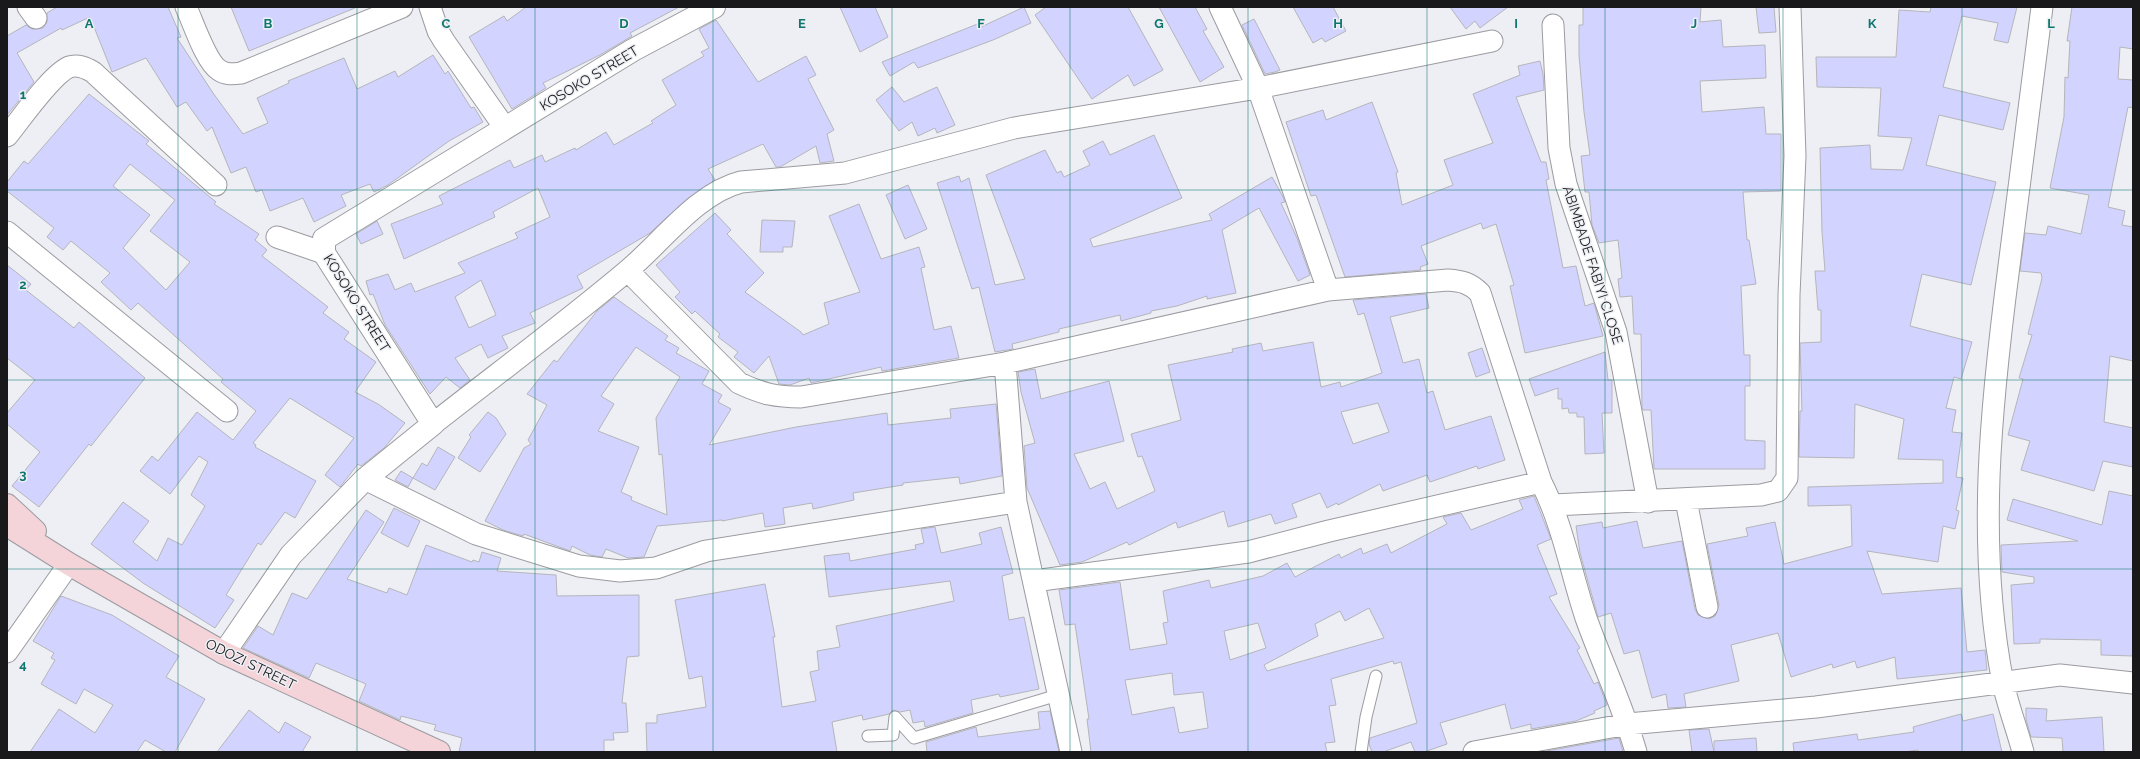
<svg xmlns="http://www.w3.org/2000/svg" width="2140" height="759" font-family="Raleway,sans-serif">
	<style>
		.building { fill: #d2d4ff; stroke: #b5b5bb; fill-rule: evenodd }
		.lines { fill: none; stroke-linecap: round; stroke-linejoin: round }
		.service-casing { stroke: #9b9ba1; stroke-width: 13 }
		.minor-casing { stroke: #9b9ba1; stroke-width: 23 }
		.tertiary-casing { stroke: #9b9ba1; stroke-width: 24 }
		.secondary-casing { stroke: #9b9ba1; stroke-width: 24 }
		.service { stroke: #fff; stroke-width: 11 }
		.minor { stroke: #fff; stroke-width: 21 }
		.tertiary { stroke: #fff; stroke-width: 22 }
		.secondary { stroke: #f4d4d9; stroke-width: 22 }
		.grid { fill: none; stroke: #0f766e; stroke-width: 1; stroke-opacity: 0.55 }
		.labels { text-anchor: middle; stroke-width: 3; stroke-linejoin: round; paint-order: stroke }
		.street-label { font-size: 14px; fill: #19191b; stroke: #eeeff4 }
		.grid-label { font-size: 13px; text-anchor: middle; font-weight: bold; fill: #0f766e; stroke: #eeeff4; stroke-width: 3; stroke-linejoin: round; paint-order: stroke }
	</style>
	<rect width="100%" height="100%" fill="#eeeff4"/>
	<path class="building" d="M57,7H168L181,37L177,38L213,93L243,134L268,123L257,98L289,83L288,81L344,58L357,89L395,71L398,77L433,55L445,74L448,71L471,108L474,107L483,122L449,141L388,185L374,192L370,184L341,195L346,206L314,222L303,198L270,211L262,190L256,192L246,167L231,173L212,127L207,131L186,102L177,107L146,58L112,72L90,17L62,30L61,28L17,53L34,82L7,115V36L26,25L32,29L43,28L47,22V13Z
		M231,7H355V8L249,51Z
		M526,7H679L630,33L632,36L600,55L543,83L546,88L512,109L469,37L504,16L507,21Z
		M840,7H875L888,37L860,52Z
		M1024,7L1031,23L993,40L918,68L914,62L890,76L882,62L980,23L981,27Z
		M1046,7H1128L1163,70L1134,86L1128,75L1092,99L1035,15Z
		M1159,7H1195L1207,29L1203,31L1224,67L1200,82Z
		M1293,7H1333L1346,31L1325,42L1322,38L1313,43Z
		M1450,7H1508L1480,28L1475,21L1466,29Z
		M1583,7H1701L1700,22L1721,20L1723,47L1765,45L1766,78L1700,81L1702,112L1764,107L1766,134H1781V191L1743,192L1747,240H1749L1756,284L1741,286L1744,355H1750V386H1745V440L1765,441V469H1654L1651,410H1643L1642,408L1641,334H1634L1632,296L1620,297L1618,279L1622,278L1618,240L1599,243L1592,225L1589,192H1585L1581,156L1590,155L1584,112L1579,55V25H1583Z
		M1756,7H1774L1776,32L1759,33Z
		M1931,7H2017L2008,43L1994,40L1998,23L1962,16L1943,87L2010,103L2003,130L1939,115L1926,165L1996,182L1971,285L1922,274L1910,326L1972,342L1961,379L1954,377L1946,408L1956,410L1952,432L1962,433L1956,477L1963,478L1956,510L1959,511L1955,529L1943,526L1938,562L1867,551L1882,594L1961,588L1967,652L1985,650L1987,670L1897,679L1895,657L1857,668L1855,661L1833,668L1832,664L1791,677L1778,633L1731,645L1739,681L1684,694L1686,707L1668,708L1666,694L1652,698L1639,650L1624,654L1611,613L1598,617L1580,553L1576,526L1602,522L1603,528L1637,521L1643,548L1682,541L1695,609L1698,615L1709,619L1715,616L1719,605L1707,544L1748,536L1746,528L1775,522L1784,564L1852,546L1851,505L1808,506V487L1943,483V460L1898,459L1904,419L1855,404L1854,458L1799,457L1800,411H1802L1800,343L1821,342V310H1818L1815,271H1825L1822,232L1820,148L1870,145L1871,169L1903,170L1912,138L1878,136L1881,88L1817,87L1816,57H1896L1899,10L1930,12Z
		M2072,7H2133V49L2120,47L2118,79L2133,80V108L2128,107L2108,207L2125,211L2122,225L2133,227V361L2110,356L2104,422L2133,428V467L2103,461L2094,491L2021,470L2030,441L2008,435L2023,379L2019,378L2032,335L2028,334L2042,278L2041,273L2020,271L2025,233L2046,235L2048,226L2081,234L2089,195L2050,188L2064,117L2065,77L2068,78L2070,41H2067Z
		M1254,19L1280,70L1275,72L1265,74L1242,25Z
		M716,20L758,82L806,56L816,75L808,79L834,130L827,134L834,161L820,163L816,146L780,167H776L763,144L708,169L715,180L687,199L650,233L577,276L583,288L530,313L535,323L502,336L508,348L488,358L481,344L455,358L470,380L460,388L446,377L430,394L385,325L373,294L370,295L366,281L388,274L395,290L411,283L415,292L465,273L458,263L518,238L515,233L550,217L538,188L493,212L495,217L404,259L391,224L443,204L439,196L510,160L514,168L542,155L545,162L575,148L576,150L606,132L614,145L653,123L651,121L676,105L662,80L704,56L701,52L709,48L699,29ZM481,280L496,315L469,328L455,297Z
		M1540,61L1543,74L1544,90L1516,97L1541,162H1546L1549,179L1546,180L1563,268L1576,266L1585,306L1594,303L1603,336L1525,353L1510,286L1514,285L1496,224L1483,229L1481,223L1421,246L1428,264L1420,267L1421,270L1345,277L1316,195L1311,196L1286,122L1323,110L1326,120L1372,102L1398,172L1396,173L1402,205L1453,185L1444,160L1493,143L1473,94L1520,75L1518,66Z
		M892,87L904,102L937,87L955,125L937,133L935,128L918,136L912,122L899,131L876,100Z
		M89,94L149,141L146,144L216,202L214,204L259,234L255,240L267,250L262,256L328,307L323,313L349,332L344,339L376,362L355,392L378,404L405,423L384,448L361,466L358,464L340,487L325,475L354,438L290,398L253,443L256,445L255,447L316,481L295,518L285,512L261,545L258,543L226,595L234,600L215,628L143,583L91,544L123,502L149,521L133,542L157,561L168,538L182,545L205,506L191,495L208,462L199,456L170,494L140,471L152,456L158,461L197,412L233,440L256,411L221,382L223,379L138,303L131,310L101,282L110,273L71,241L63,250L47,237L54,228L7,191V182L24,161L28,164ZM130,164L175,200L150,231L190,262L166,290L123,248L150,215L113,186Z
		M1154,135L1182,198L1090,239L1093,247L1212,220L1209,214L1272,177L1282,195L1285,202L1281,203L1297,238L1310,275L1298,281L1259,208L1222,230L1236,293L1207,299V296L1177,306L1151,311V313L1121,321L1120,315L1059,329V332L1012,344L1013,349L995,352L979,287L972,289L937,183L959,176L961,182L969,178L995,285L1025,279L986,175L1045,150L1057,173L1061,171L1064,177L1090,165L1083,151L1103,141L1110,155Z
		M908,185L927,229L905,239L886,195Z
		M859,204L881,259L919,247L925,267L921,268L934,330L951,326L959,358L882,371L881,367L811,383L809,378L790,385L779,384L769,356L754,373L734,357L738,352L718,337L720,334L695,311L692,314L675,297L680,292L656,265L715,213L731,230L727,234L764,273L745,292L801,332L803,335L829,324L824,303L860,292L829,216Z
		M762,220L795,221L792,247H783V252H760Z
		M377,221L383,234L361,244L356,234Z
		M7,265L31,284L26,290L74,328L79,322L145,378L91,446L89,444L39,507L12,486L40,452L7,424V413L35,380L7,358Z
		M1426,294L1429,308L1390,317L1403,363L1419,359L1427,393L1433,391L1445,430L1491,416L1505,460L1478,469L1477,466L1430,482L1427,475L1383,491L1380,484L1338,505L1337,503L1327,508L1320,493L1292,504L1297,517L1275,524L1271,514L1228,527L1224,511L1178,528L1176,522L1129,545L1127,542L1082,562L1060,565L1027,488L1024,446L1035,443L1021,392L1018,372L1035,369L1041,399L1109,381L1124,441L1074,454L1090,489L1105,482L1117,509L1155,491L1142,456L1138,457L1131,434L1181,420L1168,365L1233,352L1232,349L1261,343L1263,351L1313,342L1321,387L1340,382L1341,387L1382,373L1364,313L1358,315L1353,300ZM1378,403L1389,432L1353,444L1341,412Z
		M614,297L668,336L665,340L679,348L676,353L709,371L702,384L722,395L718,402L731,409L709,445L796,427L887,413L888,425L951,418L950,409L996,404L1002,476L960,484L959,477L903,483V485L853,493L854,500L813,509L812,503L783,508L785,524L765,527L763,513L722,521V520L657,526L644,557L628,558L606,549L602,557L590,555L572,546L570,551L524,534L523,536L503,530L485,521L524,448L531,444L528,440L547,405L527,394L554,360L557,362L597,311ZM636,347L680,377L656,418L659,455L662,454L667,515L631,500L632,497L621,492L639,447L598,431L614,404L601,396Z
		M1482,348L1490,372L1476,377L1468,353Z
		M1605,352L1608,380H1612V413H1602L1604,453L1585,454L1584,417H1577V413H1569L1568,408L1562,409V399H1558V388L1535,396L1529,379Z
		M488,412L496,418L506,434L480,472L458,458L471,437L469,435Z
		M438,447L455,457L435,490L413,478L422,463L427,466Z
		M401,471L413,478L408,487L395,480Z
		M2109,491L2133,496V656L2101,655V640L2040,639V643L2014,644L2011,585L2034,583V577L2002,572L2001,545L2078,541L2007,520L2013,499L2102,525Z
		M1534,496L1551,539L1537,545L1557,594L1549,597L1580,648L1577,650L1594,684L1598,682L1607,705L1594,711L1595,713L1576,721L1531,729V724L1511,729L1505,704L1440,723L1447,744L1424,752H1415L1411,742L1383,752H1372L1369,744L1370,738L1417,723L1401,662L1394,664L1393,661L1331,679L1336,705L1329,706L1335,742L1325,743L1327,752H1091L1087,719H1089L1075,624L1065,625L1059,590L1120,582L1130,650L1167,644L1163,623L1168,622L1163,591L1209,580L1211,588L1263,576L1287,563L1295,577L1339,554L1341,558L1361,548L1363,554L1387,544L1391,553L1447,524L1443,517L1461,513L1471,530L1523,509L1519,500ZM1369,608L1384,638L1267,671L1264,665L1318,636L1315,624L1340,611L1345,621ZM1258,623L1266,648L1230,660L1224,631ZM1172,673L1174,695L1203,692L1208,728L1179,733L1174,707L1132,715L1125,680Z
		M394,508L420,521L408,547L381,533Z
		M366,510L384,522L347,579L387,593L389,588L407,595L426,545L472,562L473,560L479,562L482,552L501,558L497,571L556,575L557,596L639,595V656L627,657L622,703H626L628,732L613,733L614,740H604V752H459L462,738L434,730L436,725L401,716L400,720L359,701L366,684L316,663L309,678L243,648L258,626L273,635L292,593L307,599Z
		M935,527L941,553L982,544L979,533L1001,527L1013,573L1002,576L1009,620L1024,617L1039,689L1000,697L999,694L971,700L973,713L925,727L924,721L913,723L910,710L900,712L893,710L889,714L863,720L862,715L832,722L837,752H647L646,723H657V715L706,707L702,676L689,679L675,600L765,584L775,637H773L782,707L816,701L810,672L819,670L817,651L840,647L836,626L954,601L950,581L829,597L824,556L849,553L850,561L916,549L915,545L924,543L921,529Z
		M61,596L112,615L179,656L166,677L205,699L175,752H166L145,740L137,752H30L59,709L95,733L113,705L84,689L76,704L41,684L55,660L51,658L54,653L33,641Z
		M2026,708L2047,709L2046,721L2102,717L2104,752H2063L2062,738L2031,737L2026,719Z
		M249,710L279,733L285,722L311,737L302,752H217Z
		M1050,711L1059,752H927L926,742L976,727L978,737L1040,729L1038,712Z
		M1961,714L1963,721L1993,714L2002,752H1919L1918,750L1903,752H1794L1793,743L1857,734L1858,740L1914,732L1913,727Z
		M1709,729L1714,752H1692L1689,730Z
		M1619,738L1623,752H1541Z
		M1756,738L1757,752H1714V741Z"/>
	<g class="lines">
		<defs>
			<path id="service" d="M868,736L893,735L895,717L914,738L1058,695
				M1361,752L1366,717L1376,676"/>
			<path id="minor" d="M28,7L36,18
				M186,7C193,22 206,62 219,70C226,75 233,74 241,73L402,7
				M430,7L438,31L444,41L505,128
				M1220,7L1258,88L1328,290
				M1553,25L1559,148L1566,184L1616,332L1648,502
				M7,136C21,119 51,75 69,67C78,64 86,68 93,72L216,185
				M7,232L227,411
				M277,237L324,253
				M628,271L739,383C762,394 776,397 801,397L1005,363L1328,290L1448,280C1462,281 1470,283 1480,293L1541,482C1563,525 1571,573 1586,618C1602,663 1623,706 1636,752
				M1005,363L1016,502L1071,752
				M433,424C498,373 564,324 627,271C661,243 697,193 741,182L845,173L1014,128L1258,88L1492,41
				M365,479L476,534L579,566L620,571L656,568L706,551L1016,502
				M1686,500L1707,607
				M1553,505L1761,495L1778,491L1787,478L1789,295L1795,156L1790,7
				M1034,581L1248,552L1329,531L1541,482
				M7,652L69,564
				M1474,752L1628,724L1816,707L2060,675L2133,683
				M2023,752C2017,729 2008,706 2003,683C1976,544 1991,404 2009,266C2020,179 2031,93 2042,7"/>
			<path id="tertiary" d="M224,653L291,555L365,479L433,424L324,253V239L633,50L714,7"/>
			<path id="secondary" d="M7,505L35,531
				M7,525L69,564L224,653L439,752"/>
		</defs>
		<use href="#service" class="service-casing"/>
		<use href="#minor" class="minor-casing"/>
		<use href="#tertiary" class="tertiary-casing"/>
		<use href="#secondary" class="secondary-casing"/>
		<use href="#service" class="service"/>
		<use href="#minor" class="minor"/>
		<use href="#tertiary" class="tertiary"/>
		<use href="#secondary" class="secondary"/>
	</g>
	<path class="grid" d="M178,7V752M357,7V752M535,7V752M713,7V752M892,7V752M1070,7V752M1248,7V752M1427,7V752M1605,7V752M1783,7V752M1962,7V752M7,190H2133M7,380H2133M7,569H2133"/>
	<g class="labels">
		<g class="street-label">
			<text transform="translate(589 78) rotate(-31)" y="5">KOSOKO STREET</text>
			<text transform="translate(1593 265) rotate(72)" y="5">ABIMBADE FABIYI CLOSE</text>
			<text transform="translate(357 303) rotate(58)" y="5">KOSOKO STREET</text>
			<text transform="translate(251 664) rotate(26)" y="5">ODOZI STREET</text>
		</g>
	</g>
	<g class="grid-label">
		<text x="89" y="28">A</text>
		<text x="268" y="28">B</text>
		<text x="446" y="28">C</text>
		<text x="624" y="28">D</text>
		<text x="802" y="28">E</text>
		<text x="981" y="28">F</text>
		<text x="1159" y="28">G</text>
		<text x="1338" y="28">H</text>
		<text x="1516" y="28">I</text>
		<text x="1694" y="28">J</text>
		<text x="1872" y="28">K</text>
		<text x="2051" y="28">L</text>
		<text x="23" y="99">1</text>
		<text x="23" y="289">2</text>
		<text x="23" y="479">3</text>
		<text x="23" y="669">4</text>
	</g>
	<rect width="2140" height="759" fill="none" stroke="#19191b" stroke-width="16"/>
</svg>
